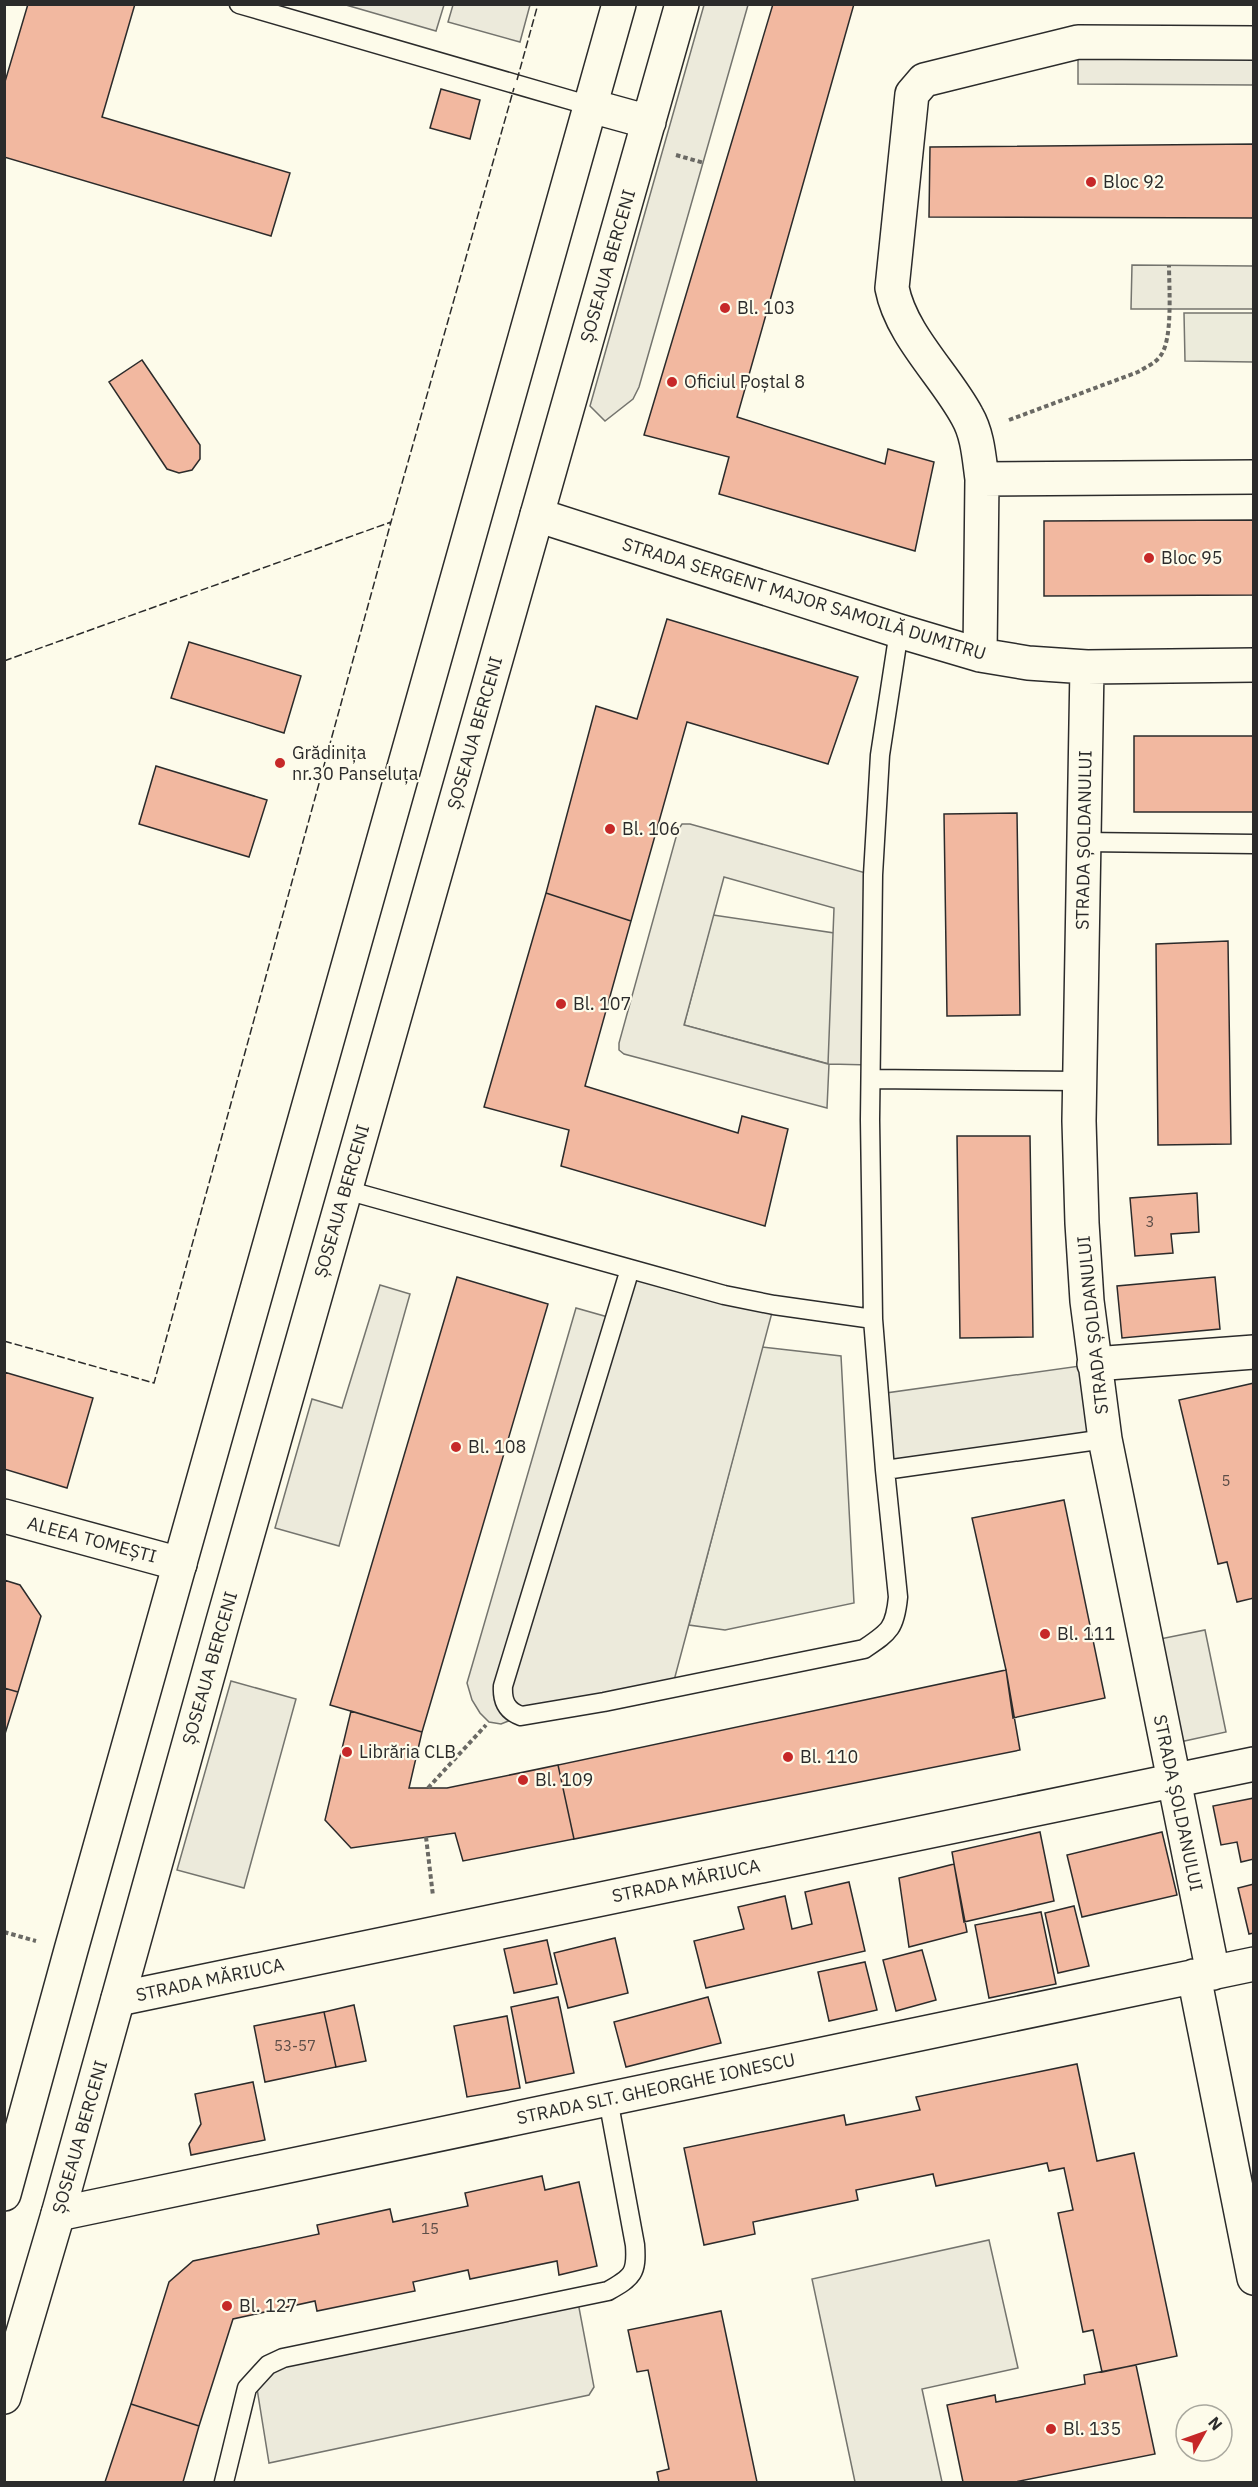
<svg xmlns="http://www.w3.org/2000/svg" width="1258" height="2487" font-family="'IBM Plex Sans',sans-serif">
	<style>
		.green { fill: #ecebdb; stroke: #74746e; stroke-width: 1.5 }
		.parking { fill: #eceadb; stroke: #74746e; stroke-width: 1.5; fill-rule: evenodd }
		.building { fill: #f2b8a0; stroke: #2b2b2b; stroke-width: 1.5 }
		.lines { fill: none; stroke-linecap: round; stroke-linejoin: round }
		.lane-casing { stroke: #2b2b2b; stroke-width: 21 }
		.street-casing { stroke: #2b2b2b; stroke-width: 36 }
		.secondary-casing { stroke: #2b2b2b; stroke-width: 36 }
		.path { stroke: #6a6964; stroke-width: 4; stroke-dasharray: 4.5 3; stroke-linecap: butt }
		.lane { stroke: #fdfbea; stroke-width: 18 }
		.street { stroke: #fdfbea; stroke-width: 33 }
		.secondary { stroke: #fdfbea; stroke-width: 33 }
		.fence { stroke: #2b2b2b; stroke-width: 1.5; stroke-dasharray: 8 3; stroke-linecap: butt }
		.poi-dot { fill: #c62828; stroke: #fdfbea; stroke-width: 2 }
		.labels { text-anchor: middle; stroke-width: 4.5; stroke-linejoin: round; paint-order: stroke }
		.number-label { font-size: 15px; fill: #5d4e48 }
		.poi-label { font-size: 18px; fill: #2b2b2b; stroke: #fdfbea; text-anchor: start }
		.street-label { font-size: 18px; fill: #2b2b2b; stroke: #fdfbea }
	</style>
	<rect width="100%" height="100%" fill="#fdfbea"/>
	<path class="green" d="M1184,313H1253V362L1185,361Z
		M713,915L834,933L829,1064L684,1025Z
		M762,1347L841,1356L854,1603L725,1630L689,1625Z"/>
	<path class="parking" d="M346,5H444L436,31Z
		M453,5V4L530,5L520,42L448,22Z
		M704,5H748L639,387L633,399L605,421L590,406Z
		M1078,42L1253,44V85L1078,84Z
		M1132,265L1253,266V309H1131Z
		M682,824H690L873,875L871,1065L829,1064L827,1108L624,1054L619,1050V1043L678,830ZM724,877L834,908L828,1064L684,1025Z
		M630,1269L774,1305L672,1688L521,1716L501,1724L489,1722L480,1713L472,1700L467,1683L576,1308L615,1319Z
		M380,1285L410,1294L339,1546L275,1528L312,1399L342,1408Z
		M1094,1364L1105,1439L885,1470L879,1394Z
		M1205,1630L1226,1732L1166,1745L1145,1642Z
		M231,1681L296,1699L244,1888L177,1870Z
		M989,2240L1018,2368L922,2389L942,2482H855L812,2279Z
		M577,2297L594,2387L589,2395L269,2463L255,2376L268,2365Z"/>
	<path class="building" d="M28,4H135L102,117L290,173L271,236L4,157V85Z
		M773,4H854L737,417L885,464L888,449L934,462L915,551L719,494L729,457L644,435Z
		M441,89L480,100L470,139L430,128Z
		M1254,144V218L929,217L930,147Z
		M142,360L200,445V459L192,470L179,473L167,469L109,382Z
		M1254,520V595L1044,596V521Z
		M667,619L858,677L828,764L687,722L631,921L546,893L596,706L637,719Z
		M189,642L301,676L284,733L171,698Z
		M1134,736H1254V812H1134Z
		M156,766L267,800L249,857L139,824Z
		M1017,813L1020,1015L947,1016L944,814Z
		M546,893L631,921L585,1086L738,1133L742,1116L788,1129L765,1226L561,1166L569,1130L484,1107Z
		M1228,941L1231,1144L1158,1145L1156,944Z
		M957,1136H1030L1033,1337L960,1338Z
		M1197,1193L1199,1232L1171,1234L1173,1253L1135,1256L1130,1198Z
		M457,1277L548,1304L422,1732L330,1705Z
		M1215,1277L1220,1329L1122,1338L1117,1286Z
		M4,1372L93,1398L67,1488L4,1469Z
		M1254,1383V1598L1237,1602L1227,1562L1218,1564L1179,1400Z
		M1064,1500L1105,1698L1013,1718L1006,1670L972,1518Z
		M4,1580L20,1585L41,1616L18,1692L4,1688Z
		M1006,1670L1020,1750L574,1839L558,1765Z
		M4,1688L18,1692L4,1737Z
		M351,1711L422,1732L409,1788H447L558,1765L574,1839L463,1861L455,1833L351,1848L325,1820Z
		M1254,1798V1859L1241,1862L1237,1842L1221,1845L1213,1806Z
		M1040,1832L1054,1901L964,1922L952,1852Z
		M1162,1832L1177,1895L1082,1917L1067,1855Z
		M954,1864L967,1932L909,1947L899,1878Z
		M849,1882L865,1951L706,1988L694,1941L744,1929L738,1907L785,1896L792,1929L812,1924L805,1892Z
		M1254,1884V1933L1249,1934L1238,1888Z
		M1074,1906L1089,1966L1058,1973L1045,1913Z
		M1041,1912L1056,1984L989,1998L975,1925Z
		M615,1938L628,1993L568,2008L554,1953Z
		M547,1940L557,1984L514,1993L504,1949Z
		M922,1950L936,2000L896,2011L883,1960Z
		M865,1962L877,2010L829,2021L818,1972Z
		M558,1997L574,2073L526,2083L511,2007Z
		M708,1997L721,2043L626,2067L614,2022Z
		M354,2005L366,2061L336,2067L324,2012Z
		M324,2012L336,2067L265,2082L254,2026Z
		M507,2016L520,2088L467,2097L454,2026Z
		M1077,2064L1097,2161L1134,2153L1177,2356L1102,2372L1093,2330L1083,2332L1058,2213L1073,2210L1064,2168L1049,2171L1047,2163L936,2186L933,2174L856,2190L858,2200L753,2222L755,2234L704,2245L684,2148L844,2115L846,2125L920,2110L916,2097Z
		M253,2082L265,2140L191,2155L189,2144L201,2124L195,2094Z
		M542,2176L545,2190L579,2182L597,2266L559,2275L557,2261L470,2279L468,2270L413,2282L415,2291L317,2311L315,2301L233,2319L199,2426L131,2404L169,2282L193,2261L319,2234L317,2225L390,2209L393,2222L468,2206L465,2193Z
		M721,2311L757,2482H659L657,2472L669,2469L648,2370L637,2372L628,2330Z
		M1136,2365L1155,2454L1015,2482H963L947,2405L995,2395L996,2402L1085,2384L1084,2375Z
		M131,2404L199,2426L183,2482H105Z"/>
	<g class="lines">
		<defs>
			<path id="lane" d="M239,4L591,106
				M1083,842L1254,844
				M871,1079L1079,1081
				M346,1190L724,1295L774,1305L873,1319
				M630,1269L503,1686C502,1702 507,1711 521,1716L604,1702L864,1649C889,1632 895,1629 898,1597L885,1470L873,1319L870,1120L873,875L880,755L899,631
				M885,1470L1105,1439
				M224,2482L247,2388L268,2365L283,2358L608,2291C633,2277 637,2273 635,2245L608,2099"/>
			<path id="street" d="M1254,43L1078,42L924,80L912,94L892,288C901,335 945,375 967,416C978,435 979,458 982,479L1254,477
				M537,515L899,631L980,655L1028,663L1087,667L1254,665
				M980,655L982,479
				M1087,667L1079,1121L1082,1223L1087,1301L1105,1439L1213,1973
				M1094,1364L1254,1352
				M4,1516L180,1564
				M1194,1976L1254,2278
				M118,1999L1254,1764
				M58,2214L1254,1964"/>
			<path id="secondary" d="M591,106L649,122
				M4,2194L71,1950L619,4
				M4,2397L58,2214L223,1621L682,4"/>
		</defs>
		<use href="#lane" class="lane-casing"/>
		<use href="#street" class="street-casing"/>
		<use href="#secondary" class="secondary-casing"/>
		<path class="path" d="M676,155L704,163
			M1009,420L1138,372C1146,367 1156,363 1161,355C1173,338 1169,287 1169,265
			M428,1788L486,1725
			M426,1837L433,1896
			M4,1932L36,1941"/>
		<use href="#lane" class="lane"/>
		<use href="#street" class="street"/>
		<use href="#secondary" class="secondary"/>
		<path class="fence" d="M517,80L538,4
			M4,661L391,522L514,88
			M4,1341L154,1383L391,522"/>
	</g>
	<g class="poi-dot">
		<circle cx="1091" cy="182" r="6"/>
		<circle cx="725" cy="308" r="6"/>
		<circle cx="672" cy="382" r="6"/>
		<circle cx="1149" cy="558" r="6"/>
		<circle cx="280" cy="763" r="6"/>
		<circle cx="610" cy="829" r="6"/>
		<circle cx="561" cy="1004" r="6"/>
		<circle cx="456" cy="1447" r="6"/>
		<circle cx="1045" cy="1634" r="6"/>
		<circle cx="347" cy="1752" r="6"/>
		<circle cx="788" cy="1757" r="6"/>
		<circle cx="523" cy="1780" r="6"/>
		<circle cx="227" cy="2306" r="6"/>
		<circle cx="1051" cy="2429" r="6"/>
	</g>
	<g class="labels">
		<g class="number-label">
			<text x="1150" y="1227">3</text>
			<text x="1226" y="1486">5</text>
			<text x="295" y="2051">53-57</text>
			<text x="430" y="2234">15</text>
		</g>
		<g class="poi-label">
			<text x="1103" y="188">Bloc 92</text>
			<text x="737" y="314">Bl. 103</text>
			<text x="684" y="388">Oficiul Poștal 8</text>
			<text x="1161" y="564">Bloc 95</text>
			<text x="292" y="759">Grădinița<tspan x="292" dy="21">nr.30 Panseluța</tspan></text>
			<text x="622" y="835">Bl. 106</text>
			<text x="573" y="1010">Bl. 107</text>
			<text x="468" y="1453">Bl. 108</text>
			<text x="1057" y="1640">Bl. 111</text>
			<text x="359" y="1758">Librăria CLB</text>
			<text x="800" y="1763">Bl. 110</text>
			<text x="535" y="1786">Bl. 109</text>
			<text x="239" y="2312">Bl. 127</text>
			<text x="1063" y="2435">Bl. 135</text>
		</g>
		<g class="street-label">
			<text transform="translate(608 266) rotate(-74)" y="6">ȘOSEAUA BERCENI</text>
			<text transform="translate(804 599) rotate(17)" y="6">STRADA SERGENT MAJOR SAMOILĂ DUMITRU</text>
			<text transform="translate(475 733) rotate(-74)" y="6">ȘOSEAUA BERCENI</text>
			<text transform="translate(1084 840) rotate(-89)" y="6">STRADA ȘOLDANULUI</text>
			<text transform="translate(342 1201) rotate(-74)" y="6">ȘOSEAUA BERCENI</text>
			<text transform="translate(1093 1325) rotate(-96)" y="6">STRADA ȘOLDANULUI</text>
			<text transform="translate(92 1540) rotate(15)" y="6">ALEEA TOMEȘTI</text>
			<text transform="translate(210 1668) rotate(-74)" y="6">ȘOSEAUA BERCENI</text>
			<text transform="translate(1178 1803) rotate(78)" y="6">STRADA ȘOLDANULUI</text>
			<text transform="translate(686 1881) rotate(-12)" y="6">STRADA MĂRIUCA</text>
			<text transform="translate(210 1980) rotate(-12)" y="6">STRADA MĂRIUCA</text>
			<text transform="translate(656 2089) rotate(-12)" y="6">STRADA SLT. GHEORGHE IONESCU</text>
			<text transform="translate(80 2137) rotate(-74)" y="6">ȘOSEAUA BERCENI</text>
		</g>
	</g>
	<rect width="1258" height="2487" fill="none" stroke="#2b2b2b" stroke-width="12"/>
	<g transform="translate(1204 2433) rotate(50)"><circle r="28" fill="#fdfbea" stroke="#a9a89e" stroke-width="1.5"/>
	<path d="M0-4.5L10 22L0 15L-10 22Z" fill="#c62828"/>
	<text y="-9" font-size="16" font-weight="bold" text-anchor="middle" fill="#2b2b2b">N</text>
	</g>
</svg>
